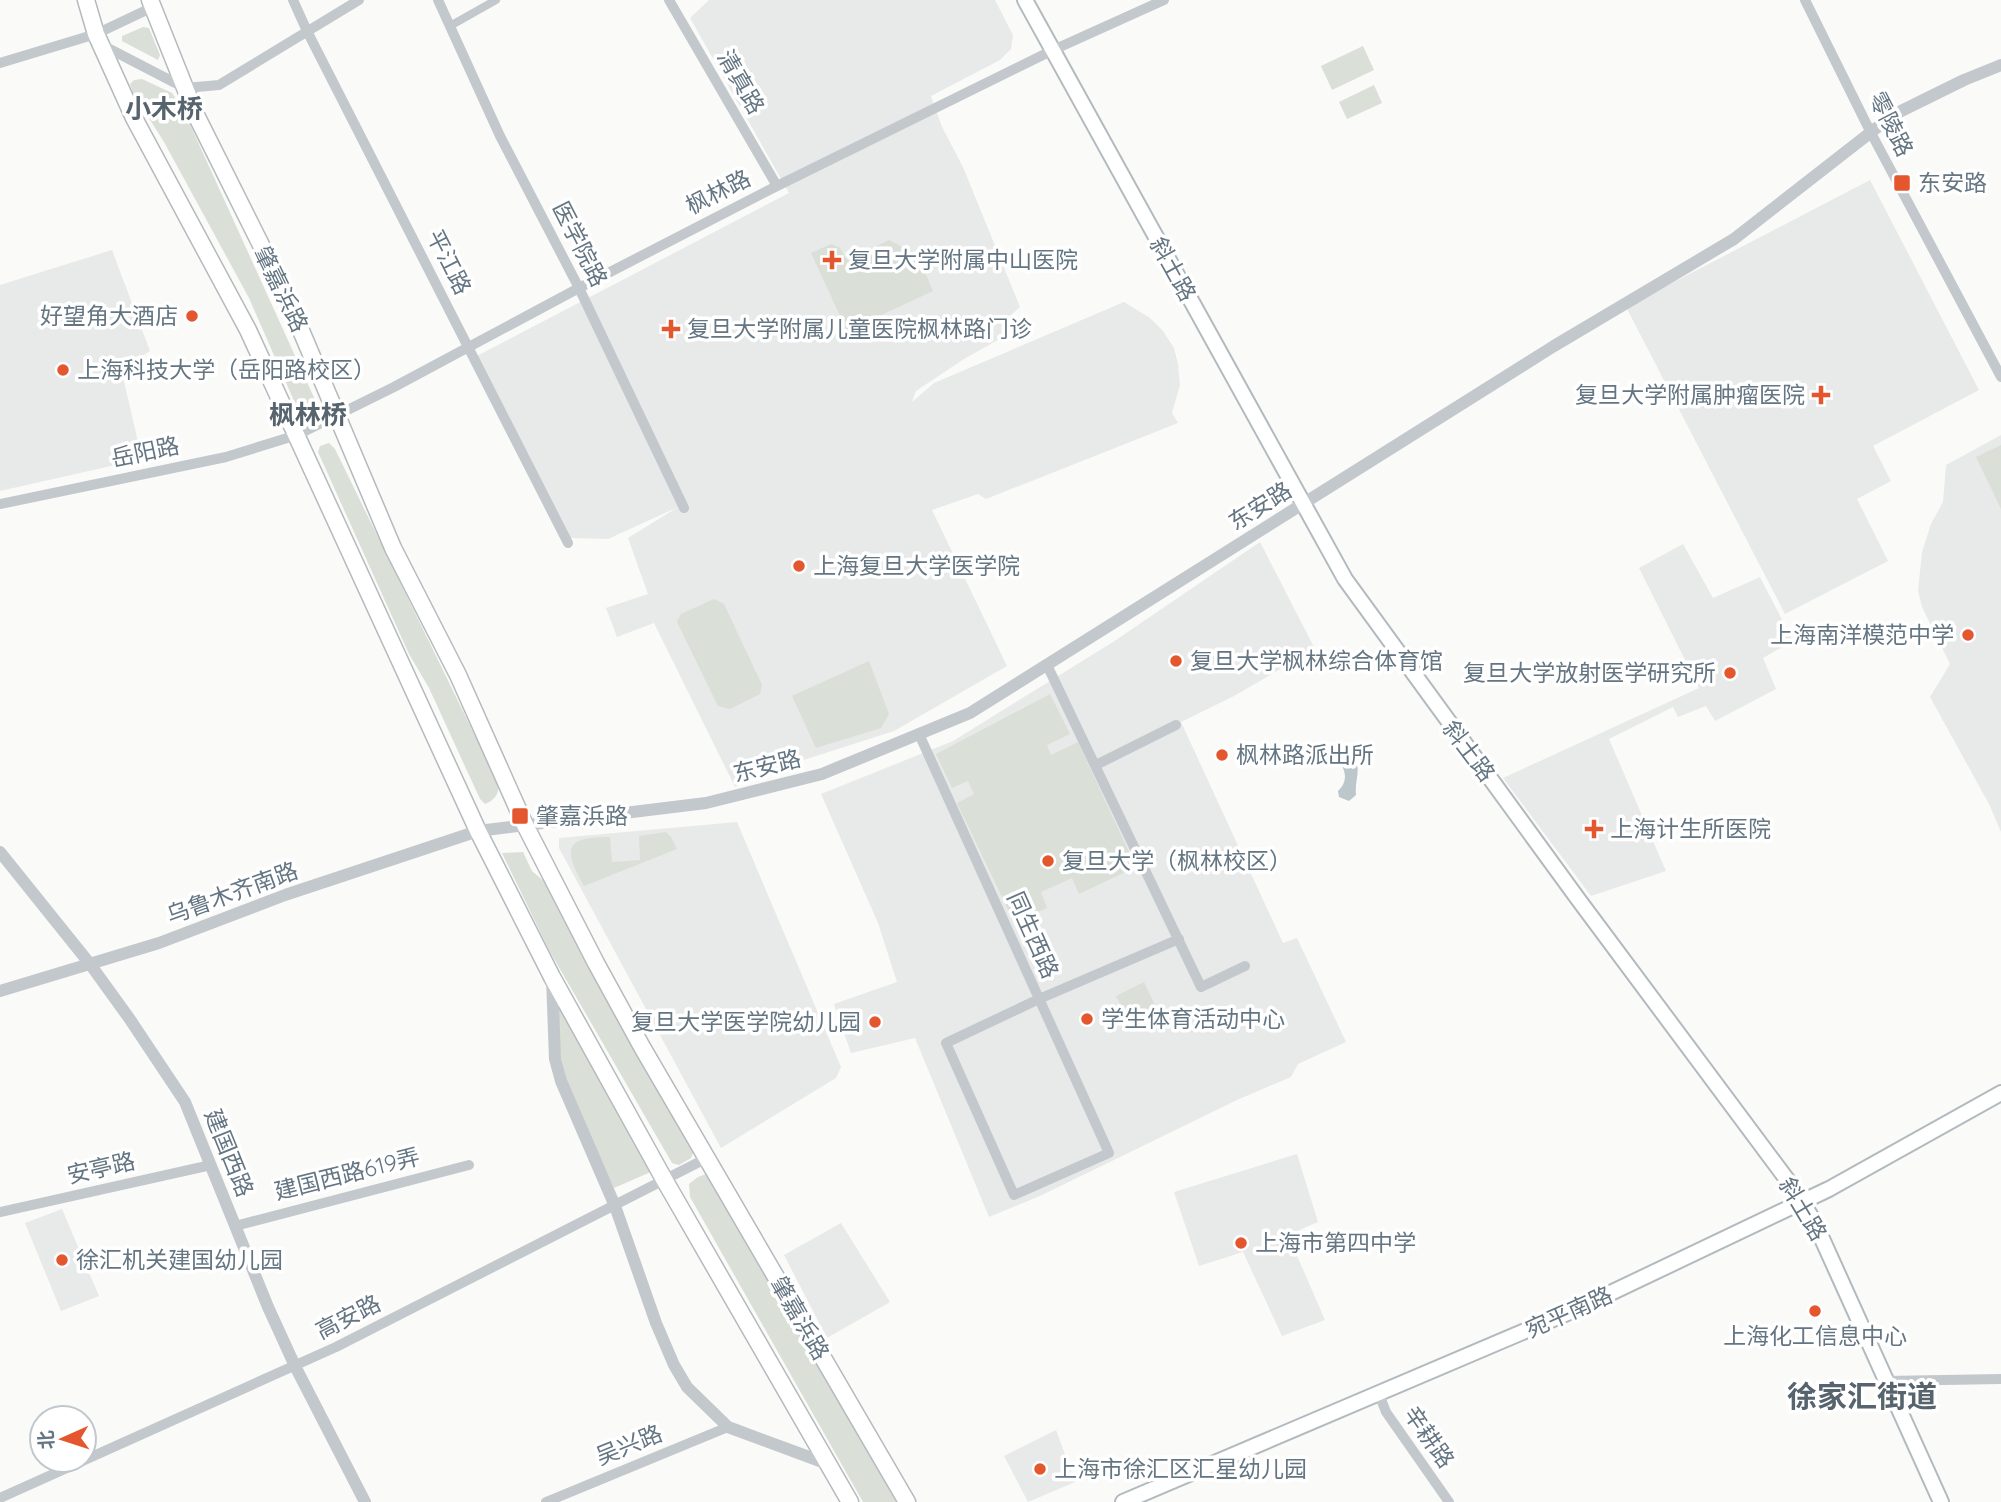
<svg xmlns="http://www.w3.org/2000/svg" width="2001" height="1502" font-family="Quicksand,'Noto Sans SC',sans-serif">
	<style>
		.built { fill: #e8e9e9 }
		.green { fill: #dadfd7 }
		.water { fill: #bbc7cb }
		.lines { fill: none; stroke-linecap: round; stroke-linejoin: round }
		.secondary-casing { stroke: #b3babf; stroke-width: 18 }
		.primary-casing { stroke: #b5babe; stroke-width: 19 }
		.pedestrian { stroke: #c3c8cc; stroke-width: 8 }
		.minor { stroke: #c3c8cc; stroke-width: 10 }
		.tertiary { stroke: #c3c8cc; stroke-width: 12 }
		.secondary { stroke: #fff; stroke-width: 14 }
		.primary { stroke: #fff; stroke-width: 16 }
		.poi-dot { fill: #e4572e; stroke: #fff; stroke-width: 2.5 }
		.labels { text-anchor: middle; stroke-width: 7; stroke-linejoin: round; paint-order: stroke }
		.street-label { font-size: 23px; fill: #657683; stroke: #fff }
		.poi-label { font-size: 23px; fill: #657683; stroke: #fff; text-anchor: start }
		.quarter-label { font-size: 26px; font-weight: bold; fill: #57646e; stroke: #fff }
		.district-label { font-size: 30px; font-weight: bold; fill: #57646e; stroke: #fff }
	</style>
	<rect width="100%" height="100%" fill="#fafaf8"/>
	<path class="built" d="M709,0H995L1013,35L1011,49L1000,60L931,96L942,127L963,167L1020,307L1008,318L1007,335L964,359L916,391L912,402L934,383L1124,302L1150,318L1163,331L1174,348L1178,364L1180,385L1172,413L1178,423L986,499L978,494L932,510L1007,666L894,731L757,775L735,787L654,623L617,637L606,608L648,594L628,538L678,507L608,539L570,538L477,356L789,193L690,18Z
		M1870,180L1979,390L1873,446L1891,481L1857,499L1888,561L1785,614L1626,307Z
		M112,250L150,351L131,363L123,377L142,459L0,491V285Z
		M2001,435V832L1989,804L1930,697L1950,664L1922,607L1918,591L1922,552L1931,524L1943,502L1946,465Z
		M1260,542L1315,649L1234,696L1181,722L1283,943L1297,938L1346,1042L1298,1064L1291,1077L1237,1100L1040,1196L989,1217L915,1038L851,1053L834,1004L897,982L878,923L821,794L953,741L1113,642Z
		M1683,544L1713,598L1760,577L1793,641L1763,658L1776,689L1715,721L1706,706L1678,717L1673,707L1609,739L1666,871L1591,896L1503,778L1699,688L1639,568Z
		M737,822L841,1067L836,1078L721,1148L559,848V838Z
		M1297,1154L1318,1222L1288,1235L1325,1320L1282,1336L1243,1252L1199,1266L1174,1192Z
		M62,1209L99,1296L61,1311L25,1223Z
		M841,1223L890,1302L827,1338L784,1255Z
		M1056,1430L1075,1482L1028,1502L1004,1456Z"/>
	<path class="green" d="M143,27L149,28L160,55L158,60L122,41V36Z
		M1363,46L1374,70L1332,90L1321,66Z
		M142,79L172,93L183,109L316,402L314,408L305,411L298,410L249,298L164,142L133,93L130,84L134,80Z
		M1374,85L1382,103L1347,119L1339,102Z
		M889,240L917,254L933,291L847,331L811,253L831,244L840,248L847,260Z
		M329,443L335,449L499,785C498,795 495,800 485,804L480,799L429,688L409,654L318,452L320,446Z
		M2001,445V509L1976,457Z
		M714,599L724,604L762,685L760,694L730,709L718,706L677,622L681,614Z
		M869,661L889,714L881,728L816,748L792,696Z
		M1050,694L1070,734L1047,745L1051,755L1078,742L1136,867L1079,894L1072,878L1041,892L1047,908L1014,922L957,803L974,794L968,781L952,788L936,754Z
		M666,832L671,837L677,849L584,886C563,849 564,837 610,837L612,862L640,860L639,836Z
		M523,852L532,871L546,883L582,956L695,1148L691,1158L679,1165L672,1163L549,950L502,853Z
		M1144,982L1160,1016L1132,1030L1116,996Z
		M558,998L653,1171L614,1188C594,1145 568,1100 560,1052C557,1035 558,1016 558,998Z
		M706,1174L716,1182L896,1502H863L690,1197L689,1184L698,1177Z"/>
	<path class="water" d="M1343,750H1348C1365,767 1354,777 1356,795L1349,801L1339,797L1338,791C1349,781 1346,768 1336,759L1337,754Z"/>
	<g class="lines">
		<defs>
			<path id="secondary" d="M1025,0L1345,579L1578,899L1788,1181L1814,1221L1941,1502
				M1123,1502L1579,1308L1829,1189L2001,1093"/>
			<path id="primary" d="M86,0L96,34L134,118L248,330L478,831L552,977L665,1181L850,1502
				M150,0L195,113L286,295L393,548L458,675L525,825L596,963L642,1047L907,1502"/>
		</defs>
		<use href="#secondary" class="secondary-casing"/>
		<use href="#primary" class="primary-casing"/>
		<path class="pedestrian" d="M450,26L496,0"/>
		<path class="minor" d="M293,0L307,31L568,543
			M438,0L500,136L579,288L684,508
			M669,0L777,186
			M1805,0L1870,131L2001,377
			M100,44L185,88L219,85L359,0
			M0,63L96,34L153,7
			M0,504L226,457L297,435L394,387L579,288L777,186L1051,51L1164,0
			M1047,665L1201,987L1245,966
			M919,734L1109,1153L1014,1195L946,1043L1039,999L1179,939
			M1096,765L1176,725
			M0,1212L211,1165
			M235,1226L469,1165
			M1885,1381L2001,1379
			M1379,1394L1386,1412L1449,1502
			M0,1498L336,1347L707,1158
			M546,1502L728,1427"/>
		<path class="tertiary" d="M0,852L90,964L129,1018L185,1102L268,1307L295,1366L365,1502
			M552,978L555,1059L561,1081L615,1206L656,1323L674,1365L687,1387L728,1427L828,1464
			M0,991L159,943L285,895L478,831L706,803L822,774L970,713L1554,346L1734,239L1893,115L1964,80L2001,65"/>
		<use href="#secondary" class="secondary"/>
		<use href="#primary" class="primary"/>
	</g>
	<g class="poi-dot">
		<rect x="1893" y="174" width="18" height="18" rx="3.5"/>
		<path d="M828.5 249.5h7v7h7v7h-7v7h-7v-7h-7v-7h7z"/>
		<circle cx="192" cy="316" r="7"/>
		<path d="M667.5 318.5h7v7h7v7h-7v7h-7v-7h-7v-7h7z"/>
		<circle cx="63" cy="370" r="7"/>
		<path d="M1817.5 384.5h7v7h7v7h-7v7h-7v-7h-7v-7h7z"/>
		<circle cx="799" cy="566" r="7"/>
		<circle cx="1968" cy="635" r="7"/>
		<circle cx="1176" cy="661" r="7"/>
		<circle cx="1730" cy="673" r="7"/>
		<circle cx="1222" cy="755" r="7"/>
		<rect x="511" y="807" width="18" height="18" rx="3.5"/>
		<path d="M1590.5 818.5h7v7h7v7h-7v7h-7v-7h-7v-7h7z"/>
		<circle cx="1048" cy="861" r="7"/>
		<circle cx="1087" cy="1019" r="7"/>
		<circle cx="875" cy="1022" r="7"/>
		<circle cx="1241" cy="1243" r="7"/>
		<circle cx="62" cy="1260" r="7"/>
		<circle cx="1815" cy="1311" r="7"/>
		<circle cx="1040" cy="1469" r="7"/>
	</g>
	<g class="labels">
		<g class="street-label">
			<text transform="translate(741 82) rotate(60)" y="8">清真路</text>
			<text transform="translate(1891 124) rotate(63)" y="8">零陵路</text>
			<text transform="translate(718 192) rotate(-27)" y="8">枫林路</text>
			<text transform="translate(580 244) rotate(63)" y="8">医学院路</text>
			<text transform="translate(449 262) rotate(63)" y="8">平江路</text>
			<text transform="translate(1173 269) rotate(61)" y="8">斜土路</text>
			<text transform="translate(281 289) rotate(64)" y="8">肇嘉浜路</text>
			<text transform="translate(145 452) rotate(-12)" y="8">岳阳路</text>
			<text transform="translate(1260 506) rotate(-32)" y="8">东安路</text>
			<text transform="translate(1469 751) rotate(53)" y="8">斜土路</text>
			<text transform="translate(767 766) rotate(-14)" y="8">东安路</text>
			<text transform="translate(232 893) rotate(-20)" y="8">乌鲁木齐南路</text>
			<text transform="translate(1033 935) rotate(66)" y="8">同生西路</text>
			<text transform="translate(229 1153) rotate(68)" y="8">建国西路</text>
			<text transform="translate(101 1168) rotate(-13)" y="8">安亭路</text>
			<text transform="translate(347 1174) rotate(-14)" y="8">建国西路619弄</text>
			<text transform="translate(1803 1209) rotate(59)" y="8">斜土路</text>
			<text transform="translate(1569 1312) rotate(-24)" y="8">宛平南路</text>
			<text transform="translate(348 1317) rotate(-27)" y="8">高安路</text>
			<text transform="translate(800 1318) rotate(60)" y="8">肇嘉浜路</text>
			<text transform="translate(1429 1437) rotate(55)" y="8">辛耕路</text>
			<text transform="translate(629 1445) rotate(-22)" y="8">吴兴路</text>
		</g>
		<g class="poi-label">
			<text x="1918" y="191">东安路</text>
			<text x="848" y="268">复旦大学附属中山医院</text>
			<text x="178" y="324" text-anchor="end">好望角大酒店</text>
			<text x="687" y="337">复旦大学附属儿童医院枫林路门诊</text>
			<text x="77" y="378">上海科技大学（岳阳路校区）</text>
			<text x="1805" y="403" text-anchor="end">复旦大学附属肿瘤医院</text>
			<text x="813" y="574">上海复旦大学医学院</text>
			<text x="1954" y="643" text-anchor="end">上海南洋模范中学</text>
			<text x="1190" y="669">复旦大学枫林综合体育馆</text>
			<text x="1716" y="681" text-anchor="end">复旦大学放射医学研究所</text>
			<text x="1236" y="763">枫林路派出所</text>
			<text x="536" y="824">肇嘉浜路</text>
			<text x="1610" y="837">上海计生所医院</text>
			<text x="1062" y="869">复旦大学（枫林校区）</text>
			<text x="1101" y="1027">学生体育活动中心</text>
			<text x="861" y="1030" text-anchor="end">复旦大学医学院幼儿园</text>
			<text x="1255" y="1251">上海市第四中学</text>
			<text x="76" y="1268">徐汇机关建国幼儿园</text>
			<text x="1815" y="1344" text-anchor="middle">上海化工信息中心</text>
			<text x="1054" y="1477">上海市徐汇区汇星幼儿园</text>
		</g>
		<g class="quarter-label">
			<text x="164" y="118">小木桥</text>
			<text x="308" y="424">枫林桥</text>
		</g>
		<g class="district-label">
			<text x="1862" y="1407">徐家汇街道</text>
		</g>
	</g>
	<g transform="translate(63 1439) rotate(267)"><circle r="33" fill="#ffffff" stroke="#c1c8cd" stroke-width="2"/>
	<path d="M0-5L12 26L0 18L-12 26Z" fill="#e4572e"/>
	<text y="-10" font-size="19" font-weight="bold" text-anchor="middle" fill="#657683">北</text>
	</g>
</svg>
